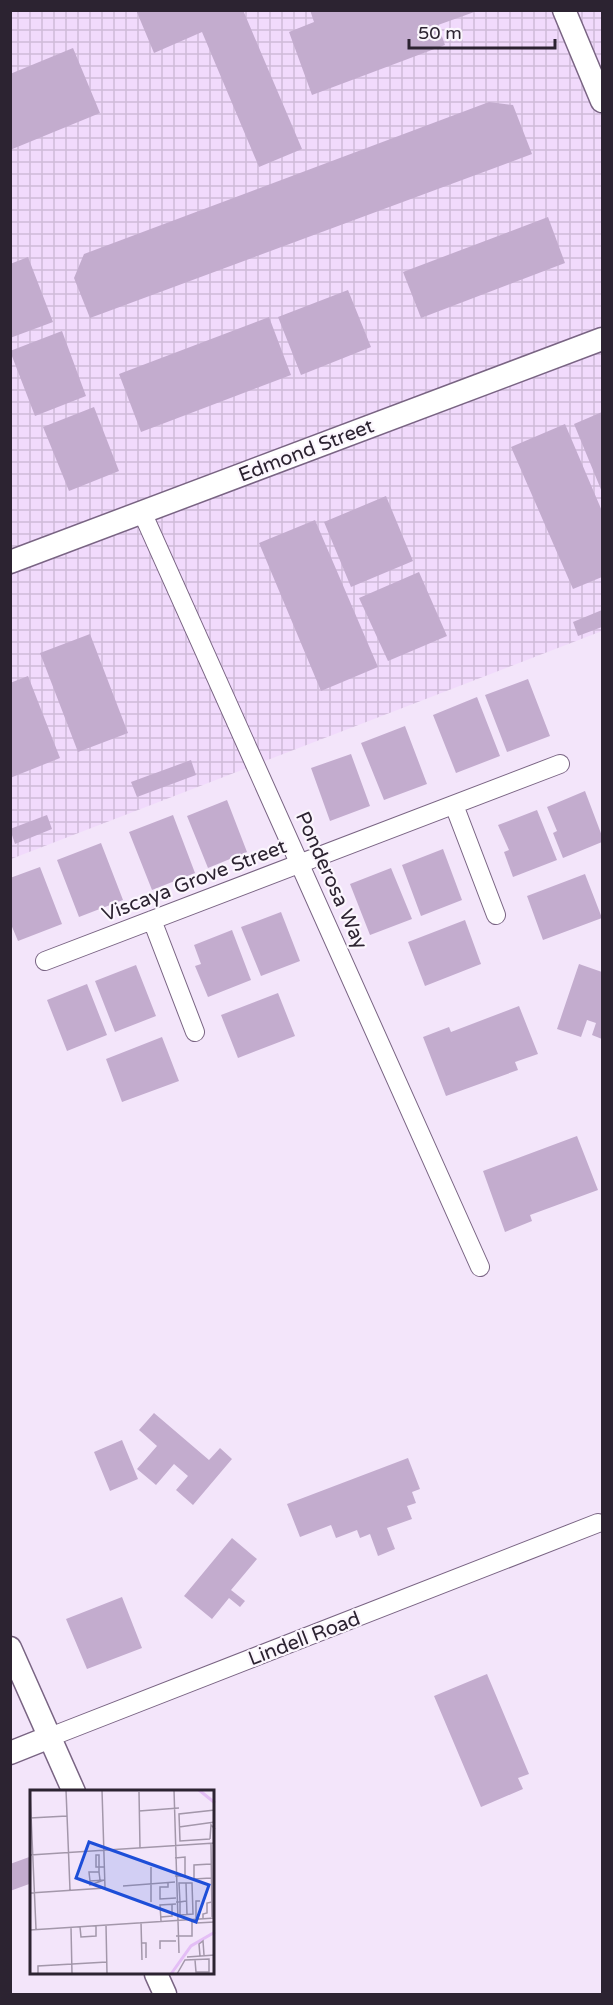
<svg xmlns="http://www.w3.org/2000/svg" width="613" height="2005" font-family="'Varela Round',sans-serif">
	<style>
		.industrial { fill: url(#industrial-grid) }
		.building { fill: #c3acce }
		.lines { fill: none; stroke-linecap: round; stroke-linejoin: round }
		.minor-casing { stroke: #796483; stroke-width: 20 }
		.tertiary-casing { stroke: #796483; stroke-width: 25 }
		.minor { stroke: #fff; stroke-width: 18 }
		.tertiary { stroke: #fff; stroke-width: 22 }
		.labels { text-anchor: middle; stroke-width: 4.5; stroke-linejoin: round; paint-order: stroke }
		.street-label { font-size: 20px; fill: #2c2331; stroke: #fbf6fd }
		.inset-river { fill: none; stroke: #e4bef6; stroke-width: 3 }
		.inset-road { fill: none; stroke: #a397aa; stroke-width: 1.5 }
		.view { fill: #1d4ed8; fill-opacity: 0.15; stroke: #1d4ed8; stroke-width: 3 }
		.inset-edge { fill: none; stroke: #2c2331; stroke-width: 3 }
	</style>
	<defs>
		<pattern id="industrial-grid" width="8" height="8" patternUnits="userSpaceOnUse" patternTransform="scale(1.5)"><rect width="8" height="8" fill="#f1dafc"/><path d="M0 4h8M4 0v8" fill="none" stroke="#cfbbd8"/></pattern>
	</defs>
	<rect width="100%" height="100%" fill="#f3e5fa"/>
	<path class="industrial" d="M11,11H602V631L11,859Z"/>
	<path class="building" d="M136,10H243L302,149L259,167L202,32L154,53Z
		M310,10H477V11L438,25L445,45L312,95L289,32L314,22Z
		M73,48L100,113L10,150V74Z
		M489,102L513,105L532,154L90,318L74,278L84,254Z
		M548,217L565,263L421,318L403,272Z
		M28,257L53,322L10,338V264Z
		M348,290L371,347L301,375L278,317Z
		M269,317L291,375L141,432L119,374Z
		M62,331L86,396L35,416L10,351Z
		M94,407L119,471L69,491L43,427Z
		M602,412V492L574,424Z
		M565,424L602,511V577L573,589L511,447Z
		M386,496L413,561L351,587L324,522Z
		M315,520L378,667L321,691L259,543Z
		M419,572L447,636L388,661L359,598Z
		M602,610V627L578,636L573,622Z
		M90,634L128,733L78,752L40,653Z
		M28,676L60,758L10,778V683Z
		M528,679L550,736L507,752L485,695Z
		M477,697L500,756L456,773L433,715Z
		M405,726L427,784L384,800L361,743Z
		M351,754L370,806L330,821L311,768Z
		M191,760L196,775L137,797L131,782Z
		M585,791L602,836V842L563,858L553,833L557,831L547,807Z
		M227,800L247,852L208,868L187,816Z
		M537,810L557,860L513,877L504,852L509,850L498,825Z
		M47,815L52,829L15,844L10,829Z
		M173,815L195,873L152,890L129,832Z
		M101,843L123,900L79,917L57,860Z
		M443,849L462,900L421,916L402,865Z
		M40,867L62,924L18,941L10,922V878Z
		M391,868L412,919L370,935L350,884Z
		M585,874L602,918L543,940L527,896Z
		M281,912L300,961L261,976L241,927Z
		M465,920L481,964L425,986L408,942Z
		M232,930L251,980L208,997L195,966L201,964L194,945Z
		M579,964L602,972V1039L592,1035L596,1023L587,1020L581,1037L557,1029Z
		M136,965L156,1016L115,1032L95,981Z
		M87,984L107,1035L67,1051L47,1000Z
		M278,993L295,1036L238,1058L221,1015Z
		M519,1006L538,1054L515,1062L518,1070L446,1096L423,1037L449,1027L451,1032Z
		M162,1037L179,1081L122,1102L106,1059Z
		M577,1136L598,1190L530,1215L532,1221L505,1232L483,1171Z
		M154,1413L209,1460L220,1448L232,1459L193,1505L176,1490L188,1476L174,1464L156,1485L137,1469L157,1446L139,1430Z
		M122,1440L138,1479L110,1491L94,1452Z
		M408,1458L420,1489L412,1492L416,1503L407,1506L412,1519L387,1528L395,1549L378,1556L370,1534L360,1538L357,1530L336,1538L331,1525L300,1537L287,1504Z
		M232,1538L257,1559L231,1590L245,1601L240,1607L229,1598L212,1619L184,1596Z
		M122,1597L142,1648L87,1669L66,1619Z
		M487,1674L529,1774L518,1778L523,1789L481,1807L434,1696Z
		M32,1856V1883L10,1891V1864Z"/>
	<g class="lines">
		<defs>
			<path id="minor" d="M142,512L480,1267
				M454,805L496,915
				M152,920L195,1032
				M45,961L560,764
				M50,1737L598,1523"/>
			<path id="tertiary" d="M564,10L602,101
				M10,562L602,339
				M10,1648L74,1792
				M10,1753L50,1737
				M156,1974L165,1994"/>
		</defs>
		<use href="#minor" class="minor-casing"/>
		<use href="#tertiary" class="tertiary-casing"/>
		<use href="#minor" class="minor"/>
		<use href="#tertiary" class="tertiary"/>
	</g>
	<g class="labels">
		<g class="street-label">
			<text transform="translate(306 450) rotate(-21)" y="7">Edmond Street</text>
			<text transform="translate(194 880) rotate(-21)" y="7">Viscaya Grove Street</text>
			<text transform="translate(332 880) rotate(66)" y="7">Ponderosa Way</text>
			<text transform="translate(304 1638) rotate(-21)" y="7">Lindell Road</text>
		</g>
	</g>
	<g transform="translate(30 1790)">
		<rect width="184" height="184" fill="#f3e5fa"/>
		<path class="inset-river" d="M169,0L185,13M141,184L161,156L185,142"/>
		<path class="inset-road" d="M36,0L40,100M144,0L149,163M0,2L6,139M109,2L110,58M109,21L149,18M0,28L37,26M149,37L185,32M180,49L150,51L149,24L185,20M180,49L181,35L185,39M181,53L182,127M0,65L185,53M145,68L155,67V86H145M181,74L164,75V89L181,88M121,77V112M69,82V65H66V77H75M70,90L69,82H59L60,91L75,90M60,91V95L74,90M138,93V97H130V109L146,108M156,93L157,125M93,96L145,92M0,103L75,98L72,0M146,112H150L149,93H162L163,124L150,125V112L156,111M131,127L142,126V114M166,128V111H170M173,128V124L177,123V113L182,112M131,131L130,115L146,114M111,132L112,170M166,133L185,132M76,135L77,184M41,137L42,184M50,137L51,147L66,146V136M0,140L185,128M146,146H162V129M112,153H116V168M130,159V151H146M170,166L169,154L173,151L174,165M157,167L185,165M8,184V176L77,172M147,184L155,170L179,169V182H166L165,170"/>
		<path class="view" d="M59,52L179,95L166,132L46,88Z"/>
		<rect width="184" height="184" class="inset-edge"/>
	</g>
	<rect width="613" height="2005" fill="none" stroke="#2c2331" stroke-width="24"/>
	<path d="M409 39v9h146v-9" fill="none" stroke="#2c2331" stroke-width="3"/>
	<text x="418" y="39" font-size="18" fill="#2c2331" stroke="#fbf6fd" stroke-width="4.5" paint-order="stroke">50 m</text>
</svg>
